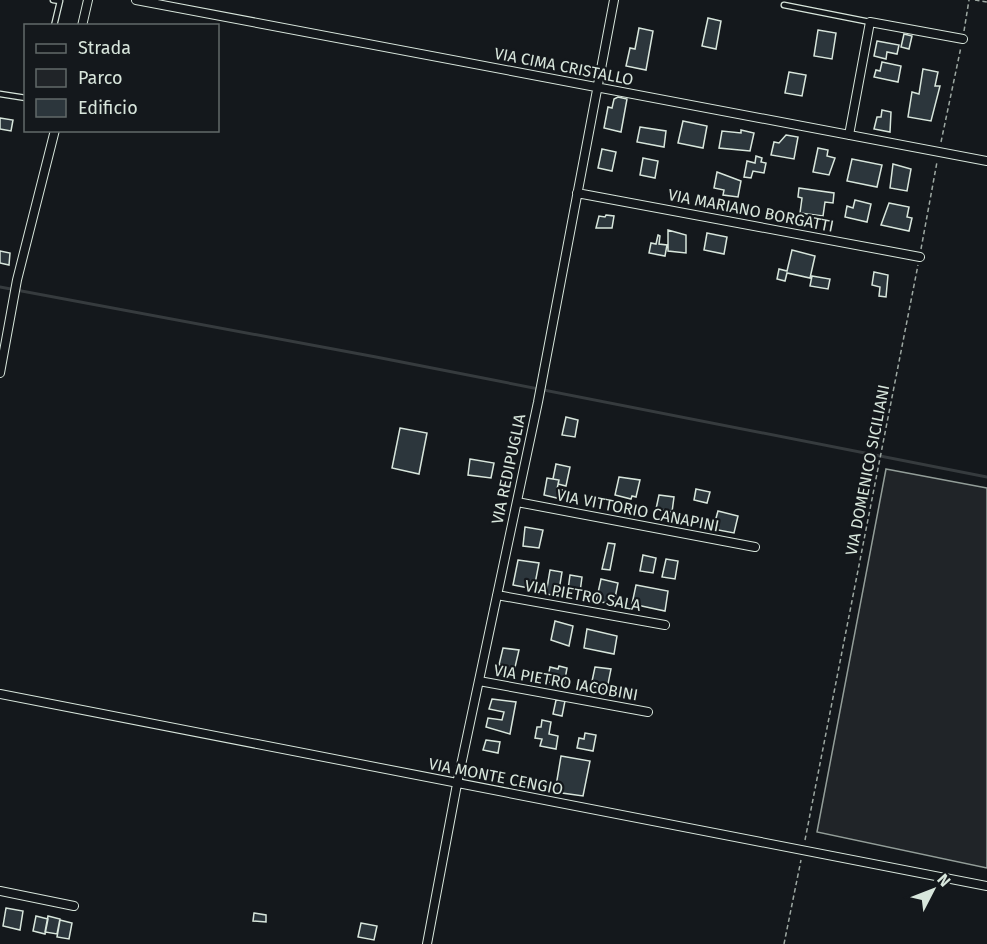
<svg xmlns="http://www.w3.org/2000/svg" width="987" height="944" font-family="'Fira Sans',sans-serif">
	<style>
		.green { fill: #202428; stroke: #939e99; stroke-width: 1.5 }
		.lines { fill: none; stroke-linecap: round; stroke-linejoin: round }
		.stream { stroke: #363b3e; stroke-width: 3 }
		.building { fill: #2c363c; stroke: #d8e6dc; stroke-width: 1.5 }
		.lane-casing { stroke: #d8e6dc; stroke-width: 7 }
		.street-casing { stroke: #d8e6dc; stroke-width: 10 }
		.path { stroke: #9da8a2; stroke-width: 1.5; stroke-dasharray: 4.5 3; stroke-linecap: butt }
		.lane { stroke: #14181c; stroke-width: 4.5 }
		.street { stroke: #14181c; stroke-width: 8 }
		.labels { text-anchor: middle; stroke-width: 4.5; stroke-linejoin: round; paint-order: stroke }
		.street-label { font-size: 16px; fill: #d8e6dc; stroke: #14181c }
	</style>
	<rect width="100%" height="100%" fill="#14181c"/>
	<path class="green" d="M886,469L987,488V868L817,832Z"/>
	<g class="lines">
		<path class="stream" d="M0,287L376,357L987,477"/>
	</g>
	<path class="building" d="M708,18L721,21L716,49L702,46Z
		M639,28L653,31L646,70L626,66L630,48L635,49Z
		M818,30L836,33L832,59L814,56Z
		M904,34L912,36L909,49L901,47Z
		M877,41L899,45L897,54L887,52L886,59L874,56Z
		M882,62L901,66L898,82L874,77L876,70L880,71Z
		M923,69L938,72L935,86H940L931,121L908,117L912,92L919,94Z
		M789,72L806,75L802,96L785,93Z
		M618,97L627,99L621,132L604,128L608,107L612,108L614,99Z
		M882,110L891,112L890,132L874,129L877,117H881Z
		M0,118L13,120L11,131L0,129Z
		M683,121L707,126L703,148L678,143Z
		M640,127L666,131L664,147L637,142Z
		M741,130L754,133L750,151L719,148L722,131L741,133Z
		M786,135L798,137L794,159L771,155L774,142L779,143Z
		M818,148L828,150L827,156L835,158L829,175L813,172Z
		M602,149L616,152L612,171L598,168Z
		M756,156L762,158L761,162L766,163L764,173L753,171L751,178L744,177L747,161L755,163Z
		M643,158L658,161L655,178L640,175Z
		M852,159L882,165L877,187L847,181Z
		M893,164L911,169L907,191L890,188Z
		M717,172L741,181L738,197L723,195L724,190L714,188Z
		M799,188L834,193L833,203L825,202L823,216L800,213L802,198L798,197Z
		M855,200L871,204L867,222L845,217L847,206L853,208Z
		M889,203L909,207L907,217L912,218L909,231L881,225Z
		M606,215L614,216L612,228H596L599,216L605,217Z
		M668,230L686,235V253L668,251Z
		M707,233L727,237L724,254L704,250Z
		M658,235L660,236L659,244L667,245L665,256L649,253L651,243L656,244Z
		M792,250L815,256L810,278L787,273L785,281L777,279L779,269L787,271Z
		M0,251L10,253L9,265L0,263Z
		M874,272L888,275L886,297L879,296L880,287L872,285Z
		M812,276L830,279L828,289L810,286Z
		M566,417L578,420L575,437L562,435Z
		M400,428L427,433L419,474L392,468Z
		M470,459L494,463L491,478L468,475Z
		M556,464L570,467L566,486L558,484L559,480L553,479Z
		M619,477L640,480L636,497L632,496L631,499L615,495Z
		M547,478L559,480L557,489L563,490L561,499L544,495Z
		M696,489L710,492L707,503L694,500Z
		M659,495L674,497L672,512L656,509Z
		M718,511L738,516L734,533L713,529Z
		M525,527L543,530L539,548L523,546Z
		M608,543L615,544L610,570L602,569Z
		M643,555L656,558L653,573L640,571Z
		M666,559L678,561L675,579L662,577Z
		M518,560L539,563L534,589L513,585Z
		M550,570L562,572L558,596L546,594Z
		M570,575L582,577L580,592L568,590Z
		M601,579L618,583L614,603L596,602Z
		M636,585L668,591L665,611L632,604Z
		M555,621L573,626L569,646L551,640Z
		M587,629L617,636L614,654L584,648Z
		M503,648L519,650L513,676L501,674L503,665H499Z
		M559,666L567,668L564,685L547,682L550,667L558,669Z
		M595,667L611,669L607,689L591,686Z
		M492,699L516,702L510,734L486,727L488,718L502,720L504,712L489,709Z
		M556,700L565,701L562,716L553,714Z
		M542,720L551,722L549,734L558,736L556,749L540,746L542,739L535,738L537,727H541Z
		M585,733L596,735L593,751L577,748L579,738L584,739Z
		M486,740L500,742L498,753L483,750Z
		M561,756L590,761L583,796L555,792Z
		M6,908L23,911L20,930L3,926Z
		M254,913L266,915V922L253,921Z
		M36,916L48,919L45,934L33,931Z
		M48,916L60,919L57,934L45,932Z
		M60,920L72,923L69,939L57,937Z
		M361,923L377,926L374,940L358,937Z"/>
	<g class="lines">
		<defs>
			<path id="lane" d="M53,0L60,1L54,26
				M784,5L870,22
				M0,94L26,98"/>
			<path id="street" d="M136,0L987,161
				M82,26L88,0
				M849,135L870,22L963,39
				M577,193L920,257
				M0,373L17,280L55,130
				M517,502L755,547
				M497,595L665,625
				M479,681L648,712
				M0,694L987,886
				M0,891L74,906
				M427,944L457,784L538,402L614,0"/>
		</defs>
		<use href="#lane" class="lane-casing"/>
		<use href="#street" class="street-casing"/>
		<path class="path" d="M975,0L987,2
			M964,31L969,0
			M941,142L961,47
			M921,249L937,162
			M805,840L918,265
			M784,944L801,860"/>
		<use href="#lane" class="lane"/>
		<use href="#street" class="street"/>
	</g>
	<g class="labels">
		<g class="street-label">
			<text transform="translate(564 66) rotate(11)" y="6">VIA CIMA CRISTALLO</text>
			<text transform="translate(751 210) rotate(11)" y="6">VIA MARIANO BORGATTI</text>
			<text transform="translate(508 469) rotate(-78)" y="6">VIA REDIPUGLIA</text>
			<text transform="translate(867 470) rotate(-79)" y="6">VIA DOMENICO SICILIANI</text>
			<text transform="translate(638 510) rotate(11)" y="6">VIA VITTORIO CANAPINI</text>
			<text transform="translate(583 595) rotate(10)" y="6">VIA PIETRO SALA</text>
			<text transform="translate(566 682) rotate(10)" y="6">VIA PIETRO IACOBINI</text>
			<text transform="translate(496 776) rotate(11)" y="6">VIA MONTE CENGIO</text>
		</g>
	</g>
	<rect x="24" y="24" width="195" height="108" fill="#14181c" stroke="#626a69" stroke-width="1.5"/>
	<rect x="36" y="44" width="30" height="9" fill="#14181c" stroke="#626a69" stroke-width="1.5"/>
	<text x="78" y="54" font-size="18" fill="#d8e6dc">Strada</text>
	<rect x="36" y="69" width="30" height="18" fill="#202428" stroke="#626a69" stroke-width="1.5"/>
	<text x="78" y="84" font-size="18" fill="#d8e6dc">Parco</text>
	<rect x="36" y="99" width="30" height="18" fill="#2c363c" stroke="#626a69" stroke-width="1.5"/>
	<text x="78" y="114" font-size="18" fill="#d8e6dc">Edificio</text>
	<g transform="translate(933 890) rotate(48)" stroke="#14181c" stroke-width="4.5" paint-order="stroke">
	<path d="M0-4.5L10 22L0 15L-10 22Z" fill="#d8e6dc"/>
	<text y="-9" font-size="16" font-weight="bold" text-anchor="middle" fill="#d8e6dc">N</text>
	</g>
</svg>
